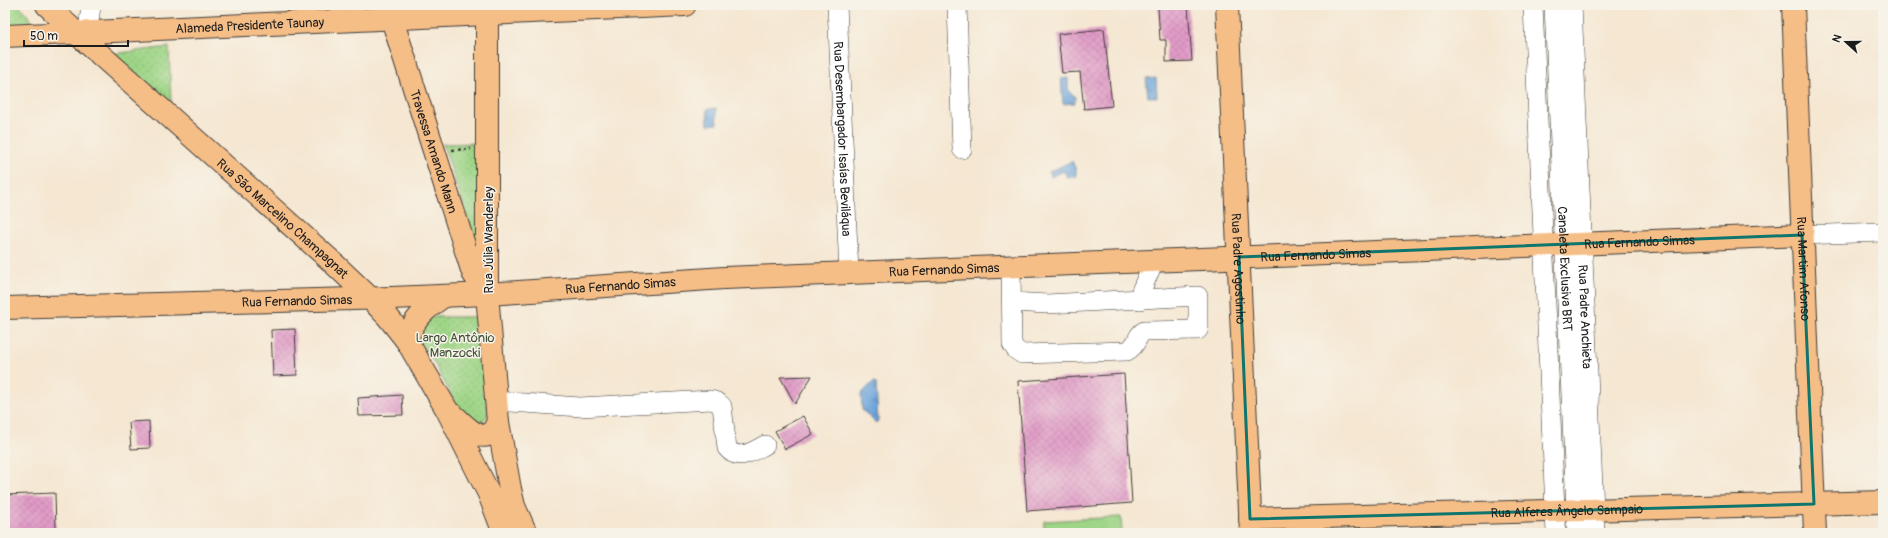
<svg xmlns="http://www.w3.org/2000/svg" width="1888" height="538" font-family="Pangolin,sans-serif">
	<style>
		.grass { fill: #9fd587; stroke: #5e7852 }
		.park { fill: url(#park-dots); stroke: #5e7852 }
		.water { fill: url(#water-ripples); stroke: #44607b }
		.building { fill: url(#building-cross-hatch) }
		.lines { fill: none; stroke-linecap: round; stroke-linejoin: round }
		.minor-casing { stroke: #3d3a37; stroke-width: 20 }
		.major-casing { stroke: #3d3a37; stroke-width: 24 }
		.path { stroke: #3d3a37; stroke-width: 2.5; stroke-dasharray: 3 3; stroke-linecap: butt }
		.minor { stroke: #fff; stroke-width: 19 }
		.major { stroke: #f6be87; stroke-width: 22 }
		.marked { fill: none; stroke: #0f766e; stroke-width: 3; stroke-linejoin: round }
		.labels { text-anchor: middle; stroke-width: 3; stroke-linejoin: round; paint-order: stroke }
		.street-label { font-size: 13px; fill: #1c1c1c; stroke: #f7f3e8 }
		.park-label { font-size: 13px; fill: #43543c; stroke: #f7f3e8 }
	</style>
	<defs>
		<pattern id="park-dots" width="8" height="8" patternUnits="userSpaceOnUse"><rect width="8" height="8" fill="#9fd587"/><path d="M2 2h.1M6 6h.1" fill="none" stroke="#88b674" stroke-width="1.8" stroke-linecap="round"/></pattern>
		<pattern id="water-ripples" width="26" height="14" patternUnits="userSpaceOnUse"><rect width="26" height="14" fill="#6ba3da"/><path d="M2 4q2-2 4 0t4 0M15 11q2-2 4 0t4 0" fill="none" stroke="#5784b0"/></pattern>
		<pattern id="building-cross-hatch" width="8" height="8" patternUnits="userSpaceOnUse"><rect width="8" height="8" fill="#e19bc7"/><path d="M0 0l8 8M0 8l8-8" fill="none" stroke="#c085aa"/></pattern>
	</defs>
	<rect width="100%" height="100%" fill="#f7f3e8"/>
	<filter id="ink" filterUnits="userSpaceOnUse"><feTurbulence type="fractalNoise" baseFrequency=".025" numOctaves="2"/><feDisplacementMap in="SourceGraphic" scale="8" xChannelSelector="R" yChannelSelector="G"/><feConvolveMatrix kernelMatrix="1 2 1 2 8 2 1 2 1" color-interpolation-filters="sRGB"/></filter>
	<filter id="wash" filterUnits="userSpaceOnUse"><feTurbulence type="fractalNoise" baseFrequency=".012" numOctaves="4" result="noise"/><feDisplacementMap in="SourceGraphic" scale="16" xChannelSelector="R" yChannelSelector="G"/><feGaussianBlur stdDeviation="0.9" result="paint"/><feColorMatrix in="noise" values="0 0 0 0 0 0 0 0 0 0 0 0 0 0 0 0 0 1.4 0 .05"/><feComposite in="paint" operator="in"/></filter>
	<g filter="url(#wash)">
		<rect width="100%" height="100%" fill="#f5e7d2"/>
		<path class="grass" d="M1121,517L1122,533H1044V521Z"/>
		<path class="park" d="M5,5H19L31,20L32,24L5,27Z
			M169,47L171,103L111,54Z
			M480,143L486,273L443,144Z
			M399,317H480L488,416L483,421L476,423L459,410L432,359Z"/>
		<path class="water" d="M1068,78V89L1075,97V103L1063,104L1061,79Z
			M1156,78L1157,97H1148L1146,79Z
			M716,108L717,124L708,125L707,109Z
			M1072,161L1076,170V177H1067L1064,171L1051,177L1049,172Z
			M874,381L876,383L878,421L876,423L862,410L861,394Z"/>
		<g id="blocks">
			<path class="building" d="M1188,6L1192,61L1166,62V40H1160L1158,8Z
				M1104,29L1112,106L1084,109L1080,72L1062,73L1058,34Z
				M295,329L297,375L273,376L271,330Z
				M1124,374L1132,503L1027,511L1018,381Z
				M812,376L795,404L780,377Z
				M402,395L403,415L359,416L358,398Z
				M803,416L813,434L785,449L775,431Z
				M149,421L150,448L131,449L129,422Z
				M55,493L56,530L5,532V495Z"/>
		</g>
	</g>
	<g filter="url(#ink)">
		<use href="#blocks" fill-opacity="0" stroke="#3d3a37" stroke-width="1"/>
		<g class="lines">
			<defs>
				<g id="minor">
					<path id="s1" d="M837,5L849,273"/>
					<path d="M957,5L962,149"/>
					<path d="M1533,5L1556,533"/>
					<path id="s2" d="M1554,5L1577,533"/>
					<path id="s3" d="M1572,5L1595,533"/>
					<path d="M88,32L91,5"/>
					<path d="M1802,235L1883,232"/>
					<path d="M1011,266L1012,344L1016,350L1022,354L1127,351C1139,345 1135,336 1144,331L1198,330V296L1047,304L1012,302"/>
					<path d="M1140,300L1141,291L1154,261"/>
					<path d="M497,401L580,407L711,400L717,402L722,406L727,448C738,462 753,451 765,445"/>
				</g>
				<g id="major">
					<path id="s4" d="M47,5L76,33L329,259L371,299L388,317L407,341L447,410L489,494L504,533"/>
					<path d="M487,5V294L498,422L510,489L514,506L526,533"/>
					<path id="s5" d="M1227,5L1251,533"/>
					<path id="s6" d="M1793,5L1815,533"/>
					<path id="s7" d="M392,19L473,273L487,294"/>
					<path id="s8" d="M5,36L685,5"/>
					<path id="s9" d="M5,308L391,298L487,294L724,278L1802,235"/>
					<path d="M407,341C412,320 426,308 444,296"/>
					<path d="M453,415C462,422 479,443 491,433C494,430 496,425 498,422"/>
					<path id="s10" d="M1250,519L1883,502"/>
				</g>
			</defs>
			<use href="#minor" class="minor-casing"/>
			<use href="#major" class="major-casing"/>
			<path class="path" d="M452,150L471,149"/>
			<use href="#minor" class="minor"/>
			<use href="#major" class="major"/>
		</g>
	</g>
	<path class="marked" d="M1802,235L1814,504L1250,519L1239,257Z"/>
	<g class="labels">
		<g class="street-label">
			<text dy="5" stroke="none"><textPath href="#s8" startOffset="245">Alameda Presidente Taunay</textPath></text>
			<text dy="5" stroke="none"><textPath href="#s1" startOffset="134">Rua Desembargador Isaías Beviláqua</textPath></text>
			<text dy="5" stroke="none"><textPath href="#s7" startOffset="139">Travessa Amando Mann</textPath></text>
			<text dy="5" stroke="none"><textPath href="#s4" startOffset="318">Rua São Marcelino Champagnat</textPath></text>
			<text transform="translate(488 240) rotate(-90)" y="5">Rua Júlia Wanderley</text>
			<text dy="5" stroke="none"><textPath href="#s9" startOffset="1636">Rua Fernando Simas</textPath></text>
			<text dy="5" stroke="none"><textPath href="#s9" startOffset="1312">Rua Fernando Simas</textPath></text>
			<text dy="5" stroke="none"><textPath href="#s9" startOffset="940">Rua Fernando Simas</textPath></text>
			<text dy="5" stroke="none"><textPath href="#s5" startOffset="264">Rua Padre Agostinho</textPath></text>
			<text dy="5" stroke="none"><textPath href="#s2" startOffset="264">Canaleta Exclusiva BRT</textPath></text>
			<text dy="5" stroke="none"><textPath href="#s6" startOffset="264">Rua Martim Afonso</textPath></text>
			<text dy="5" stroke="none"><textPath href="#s9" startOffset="616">Rua Fernando Simas</textPath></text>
			<text dy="5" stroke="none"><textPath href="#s9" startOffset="292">Rua Fernando Simas</textPath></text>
			<text dy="5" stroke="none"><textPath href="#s3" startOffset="312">Rua Padre Anchieta</textPath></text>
			<text dy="5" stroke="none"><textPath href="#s10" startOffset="317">Rua Alferes Ângelo Sampaio</textPath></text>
		</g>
		<g class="park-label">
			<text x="455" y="342">Largo Antônio<tspan x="455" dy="15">Manzocki</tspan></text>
		</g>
	</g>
	<rect width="1888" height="538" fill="none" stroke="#f7f3e8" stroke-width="20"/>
	<g transform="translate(1846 42) rotate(291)" stroke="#f7f3e8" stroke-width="3" paint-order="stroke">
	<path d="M0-3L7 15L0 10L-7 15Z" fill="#1c1c1c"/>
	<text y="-6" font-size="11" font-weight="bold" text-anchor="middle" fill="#1c1c1c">N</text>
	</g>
	<path d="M24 40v6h104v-6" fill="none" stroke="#1c1c1c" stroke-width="2"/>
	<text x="30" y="40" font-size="12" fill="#1c1c1c" stroke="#f7f3e8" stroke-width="3" paint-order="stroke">50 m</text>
</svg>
